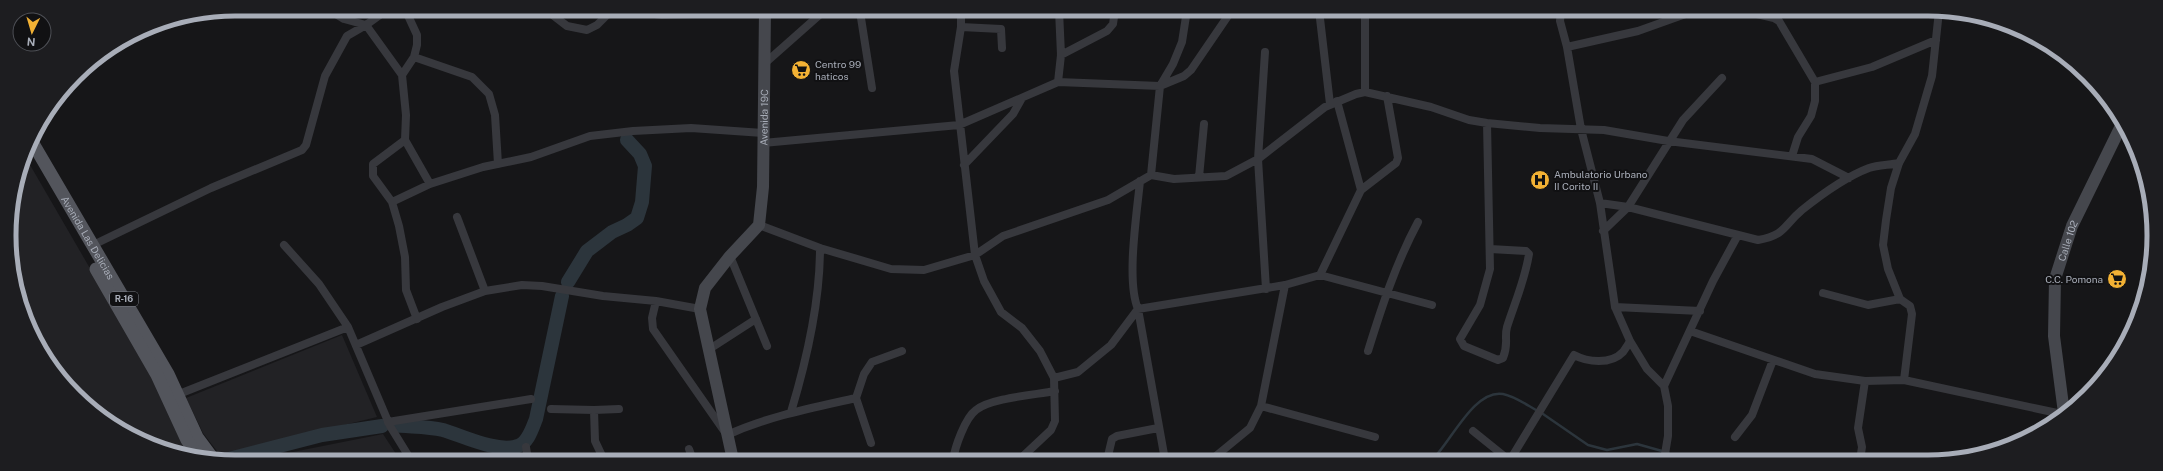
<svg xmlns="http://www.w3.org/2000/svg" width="2163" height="471" font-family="'Public Sans',sans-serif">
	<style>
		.built { fill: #222225 }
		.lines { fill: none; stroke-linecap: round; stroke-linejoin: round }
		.stream { stroke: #2c353c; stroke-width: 2.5 }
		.river { stroke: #2c353c; stroke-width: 14 }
		.street { stroke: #37383d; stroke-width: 8 }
		.secondary { stroke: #45474d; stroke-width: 12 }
		.primary { stroke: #53555c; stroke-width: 13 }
		.labels { text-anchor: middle; stroke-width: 4; stroke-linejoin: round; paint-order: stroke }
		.shield { fill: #111113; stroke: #7b7e86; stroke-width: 1 }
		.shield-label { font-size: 9px; font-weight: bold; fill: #a8adb8 }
		.poi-label { font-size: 10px; fill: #a8adb8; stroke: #111113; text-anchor: start }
		.street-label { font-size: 10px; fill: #a8adb8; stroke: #111113 }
		.rim { fill: none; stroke: #a8adb8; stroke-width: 5 }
	</style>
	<rect width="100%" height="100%" fill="#161618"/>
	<path class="built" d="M26,158L153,377L193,456L122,432L56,374L17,294L10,220Z
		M342,335L377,417L220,455L203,433L186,398Z
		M383,434L400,460H253Z"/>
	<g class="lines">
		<path class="stream" d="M1543,414L1588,445L1607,450L1637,444L1662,451
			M1668,453L1679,460
			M1432,460C1451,442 1474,389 1503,394C1514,396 1527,405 1536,410"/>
		<path class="river" d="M568,282L587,251L612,232L627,225L637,218L642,202L645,166L640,154L627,140
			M393,425C409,427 427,426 443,430C463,436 497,453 518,446C528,443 532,429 536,419L562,296
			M225,460L322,435L382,426"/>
		<path class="street" d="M328,9L344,19L366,25L402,75
			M405,9L417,35V45L414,57L402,75L406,115L405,140L430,184
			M545,9L567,26L587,30L597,25L607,15L625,10L662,15L765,12
			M858,10L861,18L872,88
			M961,10V27L954,71L975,255L984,281L1001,312L1022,328L1040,351L1054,378L1055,421L1051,430L1019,460
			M1319,10L1330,104
			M1561,11L1560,21L1567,47L1581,129L1600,203L1615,307L1630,341L1647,369L1664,386
			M1744,11L1774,18L1779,21L1815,82V101L1811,116L1798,137L1792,156
			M1939,11L1932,76L1915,134L1899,163L1891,188L1886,220L1883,245L1888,269L1900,299L1910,306L1912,314L1904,380L2062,414
			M961,27L1001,29L1002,48
			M1567,47L1638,31L1694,11
			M1265,52L1258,159L1266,289
			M1061,55L1107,31L1113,24L1115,10
			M414,57L472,77L489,94L495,115L498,164
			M764,64L825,10
			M1058,82L1061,55L1059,10
			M1815,82L1872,67L1936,40
			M1365,92V10
			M1337,101L1361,190
			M1487,123L1490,269L1480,305L1460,339L1464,346L1498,360L1503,358C1509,343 1504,338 1507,327C1515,302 1525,280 1529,254L1526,251L1490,249
			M405,140L373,164V176L392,202L399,226L405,257L406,290L417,319
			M763,143L959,125L1058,82L1160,86L1184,76L1191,70L1232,10
			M964,165L1013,114L1022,98
			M1151,175L1160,86L1173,64L1182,42L1187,10
			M1199,177L1204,124
			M1140,181C1137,213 1126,281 1138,309L1165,460
			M392,202L430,184L483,167L531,157L590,136L633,131L691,128L763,133
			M1600,203L1628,207L1758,240C1786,235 1783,226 1802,210C1822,194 1845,177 1869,168C1878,165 1890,165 1899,163
			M457,217L485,291
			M759,225L820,248L891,269L924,270L975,255L1003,236L1108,200L1151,175L1174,179L1226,176L1258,159L1325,107L1356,94L1365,92L1431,107L1469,120L1487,123L1540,128L1604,130L1668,141L1812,159L1849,178
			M1603,231L1628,207L1683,120L1722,78
			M93,245L211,188L302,150L306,145L325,76L347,36L366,25L388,9
			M284,245L319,284L348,327L390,426L411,460
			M730,256L767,346
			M1320,275L1432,305
			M1823,293L1868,305L1900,299
			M656,301L652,318L653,329L727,435C769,416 812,408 856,398
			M1615,307L1700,311
			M1690,331L1815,374L1865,381L1904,380
			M356,345L442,307L485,291L522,285L542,286L603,296L656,301L700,309
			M708,350L756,319
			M1368,351C1382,306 1396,263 1418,222
			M1054,378L1078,372L1111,345L1138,309L1285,285L1320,275L1361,190L1396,163L1398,158L1387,96
			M174,396L348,327
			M1261,406L1375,437
			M551,409L594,410
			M791,412C807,359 820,303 820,248
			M388,422L531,399
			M1473,431L1509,460
			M1735,437L1752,415L1773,360
			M871,443L856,398L864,374L872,362L902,351
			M526,447L528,460
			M689,449L693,460
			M604,460L595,441L594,410L619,409
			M953,460C955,447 965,418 976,410C991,398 1034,395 1055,391
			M1107,460L1112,439L1117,436L1158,428
			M1211,460L1250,428L1261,406L1285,285
			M1510,460L1574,355C1587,362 1611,365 1623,352C1625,349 1628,345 1630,341
			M1664,460L1668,436V406L1664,386L1713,281L1738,235
			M1860,460L1862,447L1858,428L1865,381"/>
		<g class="secondary">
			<path id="s1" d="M2064,413L2054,336L2055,279L2072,226L2121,126"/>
			<path id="s2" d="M733,460L700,309L705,288L730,256L759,225L763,187L765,10"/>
		</g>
		<g class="primary">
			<path id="s3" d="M31,140L168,374L197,437L214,460"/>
			<path d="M96,269L157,375L187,440L199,458"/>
		</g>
	</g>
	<defs>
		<symbol id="supermarket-disc" viewBox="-11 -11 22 22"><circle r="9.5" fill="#f2b134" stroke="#111113"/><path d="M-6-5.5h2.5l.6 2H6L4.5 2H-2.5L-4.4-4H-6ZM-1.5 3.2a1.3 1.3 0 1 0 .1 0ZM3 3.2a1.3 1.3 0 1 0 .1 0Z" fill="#111"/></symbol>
		<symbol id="hospital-disc" viewBox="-11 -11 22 22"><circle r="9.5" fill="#f2b134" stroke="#111113"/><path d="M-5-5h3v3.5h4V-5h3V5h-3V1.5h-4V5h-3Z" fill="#111"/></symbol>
	</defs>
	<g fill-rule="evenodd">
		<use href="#supermarket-disc" x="790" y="59" width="22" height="22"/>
		<use href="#hospital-disc" x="1529" y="169" width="22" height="22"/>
		<use href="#supermarket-disc" x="2106" y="268" width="22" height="22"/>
	</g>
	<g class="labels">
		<rect class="shield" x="110" y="292" width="28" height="14" rx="3"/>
		<g class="shield-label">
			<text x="124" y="302">R-16</text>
		</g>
		<g class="poi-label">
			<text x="815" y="68">Centro 99<tspan x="815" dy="12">haticos</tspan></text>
			<text x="1554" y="178">Ambulatorio Urbano<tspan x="1554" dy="12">II Corito II</tspan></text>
			<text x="2103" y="283" text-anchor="end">C.C. Pomona</text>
		</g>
		<g class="street-label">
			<text dy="4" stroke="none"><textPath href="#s2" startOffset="367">Avenida 19C</textPath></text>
			<text dy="4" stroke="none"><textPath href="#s3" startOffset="113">Avenida Las Delicias</textPath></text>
			<text dy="4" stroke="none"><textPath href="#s1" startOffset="175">Calle 102</textPath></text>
		</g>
	</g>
	<path d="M0 0H2163V471H0ZM235 16H1928A219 219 0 0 1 2147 235V236A219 219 0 0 1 1928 455H235A219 219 0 0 1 16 236V235A219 219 0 0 1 235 16Z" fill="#1d1d20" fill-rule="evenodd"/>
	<path class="rim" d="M235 16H1928A219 219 0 0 1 2147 235V236A219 219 0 0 1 1928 455H235A219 219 0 0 1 16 236V235A219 219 0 0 1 235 16Z"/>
	<g transform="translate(32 32) rotate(185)"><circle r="19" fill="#111113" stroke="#4d4f55"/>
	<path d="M0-3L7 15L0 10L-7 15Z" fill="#f2b134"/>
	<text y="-6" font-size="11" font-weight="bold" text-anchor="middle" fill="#a8adb8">N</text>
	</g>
</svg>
